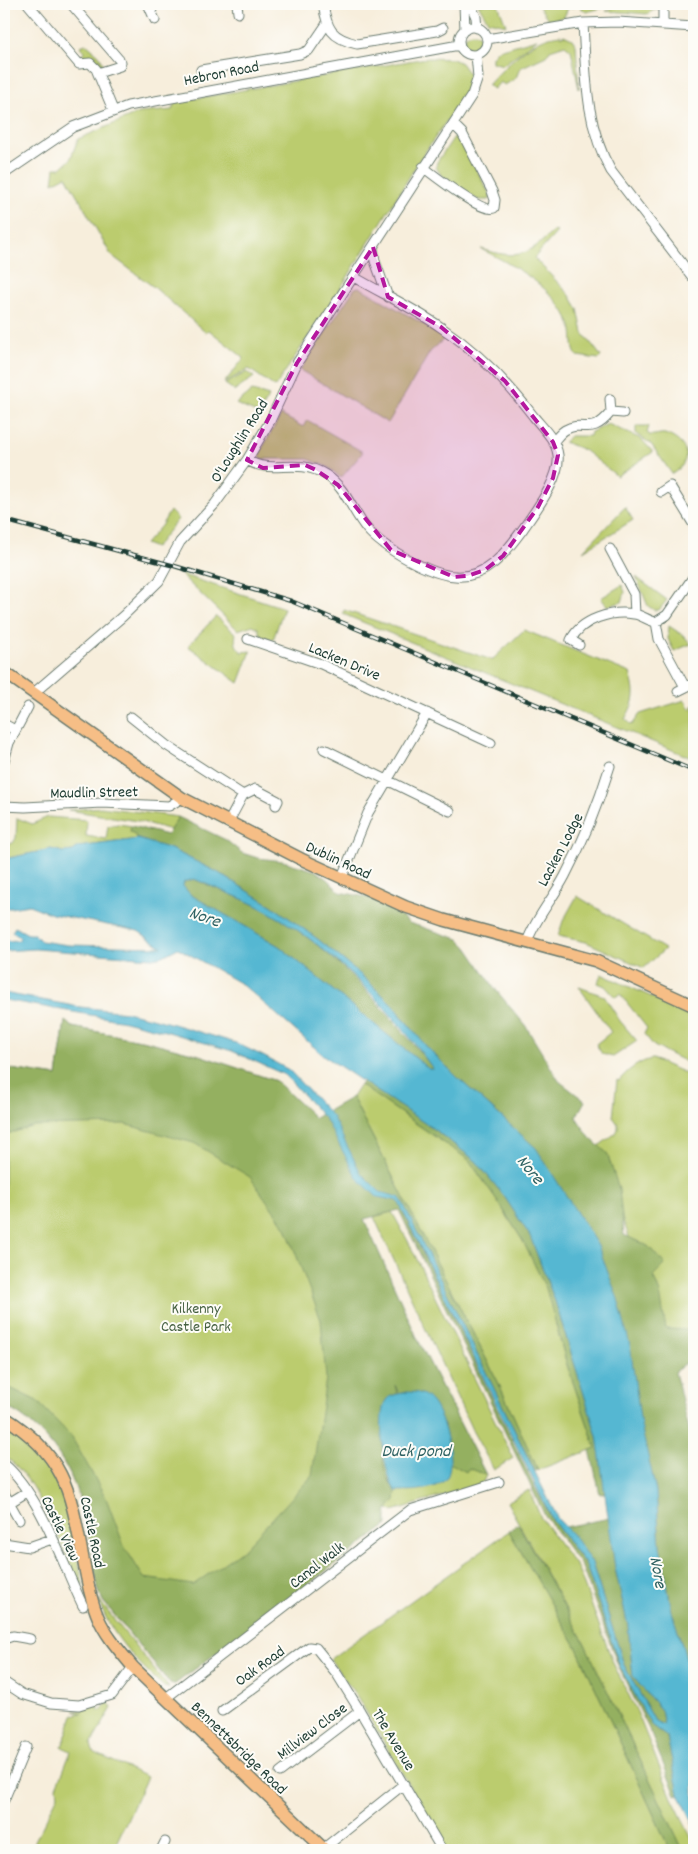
<svg xmlns="http://www.w3.org/2000/svg" width="698" height="1854" font-family="Dekko,sans-serif">
	<style>
		.green { fill: #bbcc6e; stroke: #6d8451 }
		.forest { fill: #94b061; stroke: #5a764a }
		.water { fill: #54b7d2; stroke: #3a7a83; fill-rule: evenodd }
		.lines { fill: none; stroke-linecap: round; stroke-linejoin: round }
		.minor-casing { stroke: #6b7b6f; stroke-width: 11 }
		.major-casing { stroke: #6b7b6f; stroke-width: 14 }
		.minor { stroke: #fff; stroke-width: 9 }
		.major { stroke: #f6be86; stroke-width: 11 }
		.rail-casing { stroke: #1f3d34; stroke-width: 4.5 }
		.rail { stroke: #fdfcf7; stroke-width: 2.5; stroke-dasharray: 8; stroke-linecap: butt }
		.marked { fill: #b5179e; fill-opacity: 0.2; stroke: #b5179e; stroke-width: 4; stroke-dasharray: 10 6; stroke-linejoin: round }
		.labels { text-anchor: middle; stroke-width: 4; stroke-linejoin: round; paint-order: stroke }
		.street-label { font-size: 16px; fill: #1f3d34; stroke: #fdfcf7 }
		.park-label { font-size: 16px; fill: #466142; stroke: #fdfcf7 }
		.water-label { font-size: 18px; font-style: italic; fill: #2f6263; stroke: #fdfcf7 }
	</style>
	<rect width="100%" height="100%" fill="#fdfcf7"/>
	<filter id="ink" filterUnits="userSpaceOnUse"><feTurbulence type="fractalNoise" baseFrequency=".02" numOctaves="2"/><feDisplacementMap in="SourceGraphic" scale="10" xChannelSelector="R" yChannelSelector="G"/><feConvolveMatrix kernelMatrix="1 2 1 2 8 2 1 2 1" color-interpolation-filters="sRGB"/></filter>
	<filter id="wash" filterUnits="userSpaceOnUse"><feTurbulence type="fractalNoise" baseFrequency=".0096" numOctaves="4" result="noise"/><feDisplacementMap in="SourceGraphic" scale="20" xChannelSelector="R" yChannelSelector="G"/><feGaussianBlur stdDeviation="1.12" result="paint"/><feColorMatrix in="noise" values="0 0 0 0 0 0 0 0 0 0 0 0 0 0 0 0 0 1.4 0 .05"/><feComposite in="paint" operator="in"/></filter>
	<g filter="url(#wash)">
		<rect width="100%" height="100%" fill="#f7eedc"/>
		<path class="green" d="M478,4H498L506,25L488,21Z
			M537,4H617L586,12L579,6L568,8L564,17L549,20Z
			M621,4H659V7L647,14L606,11Z
			M464 42a9 9 0 1 1 18 0a9 9 0 1 1-18 0Z
			M561,35V37L564,35L572,39L576,45L579,89L571,50L565,45L550,50L546,56L520,68L516,78L505,85L500,82L494,89L488,85C507,65 531,37 561,35Z
			M537,39L503,65L492,62V57L498,50Z
			M86,44L99,55L104,66H99L89,59L79,58L85,51L80,46Z
			M426,58L453,59L461,63L469,74L470,83L457,106L421,158L342,286L275,387L249,369L224,383L244,358L209,330L205,332L155,288L111,255L66,176L53,183L55,168H61L70,160L78,139L139,113L172,110L175,102Z
			M454,137L462,141L491,197L489,200H478L441,175L436,167L437,162Z
			M555,230L557,232L534,258L569,294L578,309L583,333L601,356L599,359L577,356C571,348 574,336 571,326C557,288 514,266 481,249C520,260 526,256 555,230Z
			M359,287L446,337L430,352L388,423L300,370L355,288Z
			M247,372L254,377L235,391L225,384Z
			M252,391L269,396L259,414L236,404Z
			M281,415L303,427L307,420L363,452L341,478L328,467L308,459H262L259,454Z
			M608,424L641,439L653,452L617,476L584,450L564,442L570,436H590L591,432Z
			M636,426H649L647,433L650,435C655,436 660,433 665,434C688,442 694,461 672,474L651,444L636,434Z
			M625,507L633,520L583,551Z
			M170,511L178,519L155,548L145,544L161,526Z
			M180,574L284,608L273,640L261,636L258,628L253,625L238,630Z
			M636,577L667,600L659,610H654L648,606Z
			M622,585L625,592L622,602L607,606L601,598Z
			M344,610L492,660L524,630L630,673C636,694 636,700 625,719L632,725L640,714L685,700L690,709L694,705V759L343,614Z
			M216,616L236,634C234,642 236,647 242,652L251,651L239,683L188,646Z
			M669,626L684,636L691,644L674,651L668,639Z
			M101,807L178,817L171,830L138,821L68,810Z
			M48,817L87,820L86,836L106,839L108,826L118,824L132,826L130,831L138,839L78,847L73,851L63,852L51,849L4,859V845L13,843L16,838L17,818L32,824Z
			M577,896L665,949L644,968L586,942L558,936L563,921Z
			M601,974L694,1016V1066L654,1046L644,1034L647,1028L620,994L615,997L605,986L598,983Z
			M579,987L604,996L620,1021L637,1041L613,1057L602,1054L596,1044L611,1032Z
			M65,1021L72,1027L146,1041L196,1054L276,1081L340,1167L418,1340L486,1475L482,1484L393,1511L387,1509V1525L175,1684L169,1683L163,1675L103,1601L98,1589C88,1532 83,1472 38,1430C28,1421 17,1411 4,1407V1068L57,1076Z
			M653,1059L694,1077V1345L661,1353L651,1296L596,1148L616,1133L618,1129V1124L613,1117L617,1080L619,1081C626,1071 641,1060 653,1059Z
			M360,1085L469,1160L497,1200L523,1241L546,1288L567,1365L596,1448L538,1470L498,1382L352,1097Z
			M392,1212L408,1241L513,1458L494,1470L473,1432L374,1217Z
			M4,1422C66,1458 71,1521 83,1585L77,1581C64,1550 33,1470 4,1457Z
			M529,1490L541,1518L578,1569L614,1665L637,1712L672,1798L694,1842V1850H683L584,1642L507,1502Z
			M509,1531L576,1646L670,1850H447L358,1698L330,1659Z
			M98,1599L169,1688L164,1687C136,1661 111,1636 98,1599Z
			M108,1702L112,1708L91,1744L93,1752L147,1777L113,1850H31L58,1795L57,1787L71,1751L62,1747L73,1715L83,1713L74,1711L99,1706L98,1710H101Z"/>
		<path class="forest" d="M178,817L226,840L242,853L258,858L283,861L316,871L328,880L340,892L371,898L396,912L409,923L459,939L467,947L496,990L525,1025L559,1081L585,1101L576,1117L590,1138L607,1153L619,1189L624,1235L648,1246L665,1264L653,1276L660,1293L666,1329L694,1330V1356L675,1372L690,1433L694,1464V1684L672,1612L660,1546L656,1491L598,1246L567,1200L504,1119L460,1080L427,1047L390,1002L360,974L319,940L271,905L217,872L171,849L138,839L130,830L132,826L167,835Z
			M194,879C215,888 237,896 257,906C330,942 383,1008 434,1069H429L279,946L191,895L183,887L184,882Z
			M65,1021L72,1027L146,1041L196,1054L276,1081L315,1118L352,1097L498,1382L538,1470L535,1471L405,1209L402,1210L532,1482L553,1521L586,1566L620,1667L651,1725L667,1737L679,1794L676,1795L648,1727L619,1668L582,1567L545,1516L399,1210L364,1219L418,1340L486,1475L469,1468L466,1472L450,1463L444,1425L407,1392L399,1394L395,1385L397,1394L391,1396C386,1425 373,1467 396,1491L395,1500L387,1510L386,1526L175,1684L169,1683L163,1675L103,1601L98,1589C88,1532 83,1472 38,1430C28,1421 17,1411 4,1407V1385L37,1401L71,1436L106,1498L124,1546L144,1578L193,1585L245,1548L312,1476L326,1378L321,1320L286,1228L250,1177L194,1143L124,1124L34,1126L4,1135V1068L57,1076Z
			M363,1081L435,1130L476,1161L504,1196L530,1236L555,1301L597,1436L606,1493L600,1494L590,1450L596,1448L567,1365L546,1288L523,1241L497,1200L469,1160L360,1085Z
			M610,1518L615,1568L628,1626L633,1677L661,1710L664,1726L655,1721L624,1665L592,1563L565,1527Z
			M518,1524L584,1642L683,1850H670L576,1646L509,1531Z"/>
		<path class="water" d="M138,839L171,849L217,872L271,905L319,940L360,974L390,1002L427,1047L460,1080L536,1148L598,1246L618,1299L630,1345L641,1425L656,1491L660,1546L672,1612L694,1684V1824L679,1794L667,1737L651,1725L620,1667L586,1565L553,1521L398,1201L377,1197L357,1178L326,1120L285,1075L232,1051L165,1031L125,1021L4,1000V993L80,1007L127,1012L163,1021L236,1043L263,1056L289,1070L332,1116L361,1173L380,1192L399,1197L402,1201L558,1519L573,1535L592,1563L624,1665L655,1721L664,1725L661,1710L633,1677L628,1626L615,1568L597,1436L555,1301L530,1236L504,1196L476,1161L435,1130L323,1055L243,985L178,948L163,956L152,958L35,949L4,951V941L19,940L20,937L12,932L15,927L28,934H34L41,941L68,945L162,947L138,931L52,914L29,905L4,909V859L51,849L63,852L73,851L78,847ZM194,879C215,888 237,896 257,906C324,939 391,1008 433,1069H429L279,946L191,895L183,886L184,882Z
			M407,1392C418,1392 424,1393 431,1401C443,1413 459,1469 444,1481C432,1491 411,1491 396,1491C384,1479 376,1414 386,1400C390,1394 401,1394 407,1392Z"/>
	</g>
	<g filter="url(#ink)">
		<g class="lines">
			<defs>
				<path id="minor" d="M28,4L79,64L90,63L96,69L113,110
					M71,4L121,62L120,66L98,73
					M148,4L155,20
					M237,4L238,13
					M323,4C327,29 331,38 357,44L437,31L443,28
					M464,4L465,30
					M470,4L476,17L477,28
					M583,23C586,74 585,125 611,171L694,279
					M663,25V4
					M459 41a14 14 0 1 1 28 0a14 14 0 1 1-28 0Z
					M487,39L583,23L618,22L694,27
					M201,70L300,54L309,50L326,25
					M423,167C435,176 483,214 494,208L495,200L492,191L462,133L453,124
					M4,174L73,127L128,106L459,45
					M373,247L375,261L388,297
					M611,412L623,413
					M553,442C557,438 560,433 565,430C584,419 590,438 611,412L610,399
					M247,460C273,476 295,456 326,475C346,488 352,511 367,529C383,548 430,575 455,576C487,579 506,552 523,529C535,511 561,478 558,455C556,440 543,428 534,417C508,383 478,352 442,328C415,309 383,294 354,277
					M661,492L670,486L694,525
					M610,549L634,594L635,614
					M656,622L659,639L685,687
					M248,639L321,664L491,743
					M579,645L571,640C581,619 612,610 634,614C642,615 648,621 656,622L667,615L694,576
					M678,691L692,684
					M35,692L123,616L159,581L180,542L215,504L247,460L270,421L297,363L472,95L478,77L476,55
					M131,717L166,745L243,795L228,823
					M4,724L15,730
					M324,749L450,811
					M4,761L9,743L28,707
					M243,795L255,789L278,801L276,805
					M4,806L25,807L102,803L169,806L182,798
					M342,877L368,813L427,713
					M527,942C536,917 553,899 565,876C584,840 598,805 610,766
					M4,1464C40,1494 62,1563 83,1606
					M4,1493L19,1520
					M9,1503L27,1492
					M4,1543L29,1547L52,1539
					M4,1639L13,1636L30,1639
					M4,1682L22,1694L51,1703L79,1705L112,1695L133,1667
					M166,1698L410,1510L499,1482
					M222,1711L309,1647L316,1648L337,1674L360,1711L442,1850
					M280,1772L360,1711
					M4,1800L26,1747
					M323,1849L404,1784
					M161,1850L165,1842"/>
				<path id="major" d="M4,672L182,798L301,859L406,907L444,920L596,961L694,1006
					M4,1417C70,1458 71,1498 85,1569C88,1585 91,1601 98,1617C106,1636 120,1651 133,1667L325,1850"/>
			</defs>
			<use href="#minor" class="minor-casing"/>
			<use href="#major" class="major-casing"/>
			<use href="#minor" class="minor"/>
			<use href="#major" class="major"/>
			<defs>
				<path id="rail" d="M4,520L171,565L291,601L694,771"/>
			</defs>
			<use href="#rail" class="rail-casing"/>
			<use href="#rail" class="rail"/>
		</g>
	</g>
	<path class="marked" d="M373,247L388,297L441,327L505,381L553,442L558,455L553,478L538,507L503,556L485,570L467,576L454,577L391,550L338,485L316,470L305,465L263,468L247,460L297,363Z"/>
	<g class="labels">
		<g class="street-label">
			<text transform="translate(221 72) rotate(-11)" y="6">Hebron Road</text>
			<text transform="translate(238 440) rotate(-58)" y="6">O'Loughlin Road</text>
			<text transform="translate(345 660) rotate(23)" y="6">Lacken Drive</text>
			<text transform="translate(94 791) rotate(-1)" y="6">Maudlin Street</text>
			<text transform="translate(559 849) rotate(-62)" y="6">Lacken Lodge</text>
			<text transform="translate(339 859) rotate(25)" y="6">Dublin Road</text>
			<text transform="translate(62 1528) rotate(64)" y="6">Castle View</text>
			<text transform="translate(94 1532) rotate(78)" y="6">Castle Road</text>
			<text transform="translate(316 1564) rotate(-38)" y="6">Canal Walk</text>
			<text transform="translate(259 1665) rotate(-36)" y="6">Oak Road</text>
			<text transform="translate(311 1730) rotate(-37)" y="6">Millview Close</text>
			<text transform="translate(395 1739) rotate(59)" y="6">The Avenue</text>
			<text transform="translate(240 1747) rotate(44)" y="6">Bennettsbridge Road</text>
		</g>
		<g class="park-label">
			<text x="196" y="1313">Kilkenny<tspan x="196" dy="18">Castle Park</tspan></text>
		</g>
		<g class="water-label">
			<text transform="translate(205 916) rotate(19)" y="6">Nore</text>
			<text transform="translate(531 1169) rotate(51)" y="6">Nore</text>
			<text x="416" y="1456">Duck pond</text>
			<text transform="translate(659 1572) rotate(80)" y="6">Nore</text>
		</g>
	</g>
	<rect width="698" height="1854" fill="none" stroke="#fdfcf7" stroke-width="20"/>
</svg>
